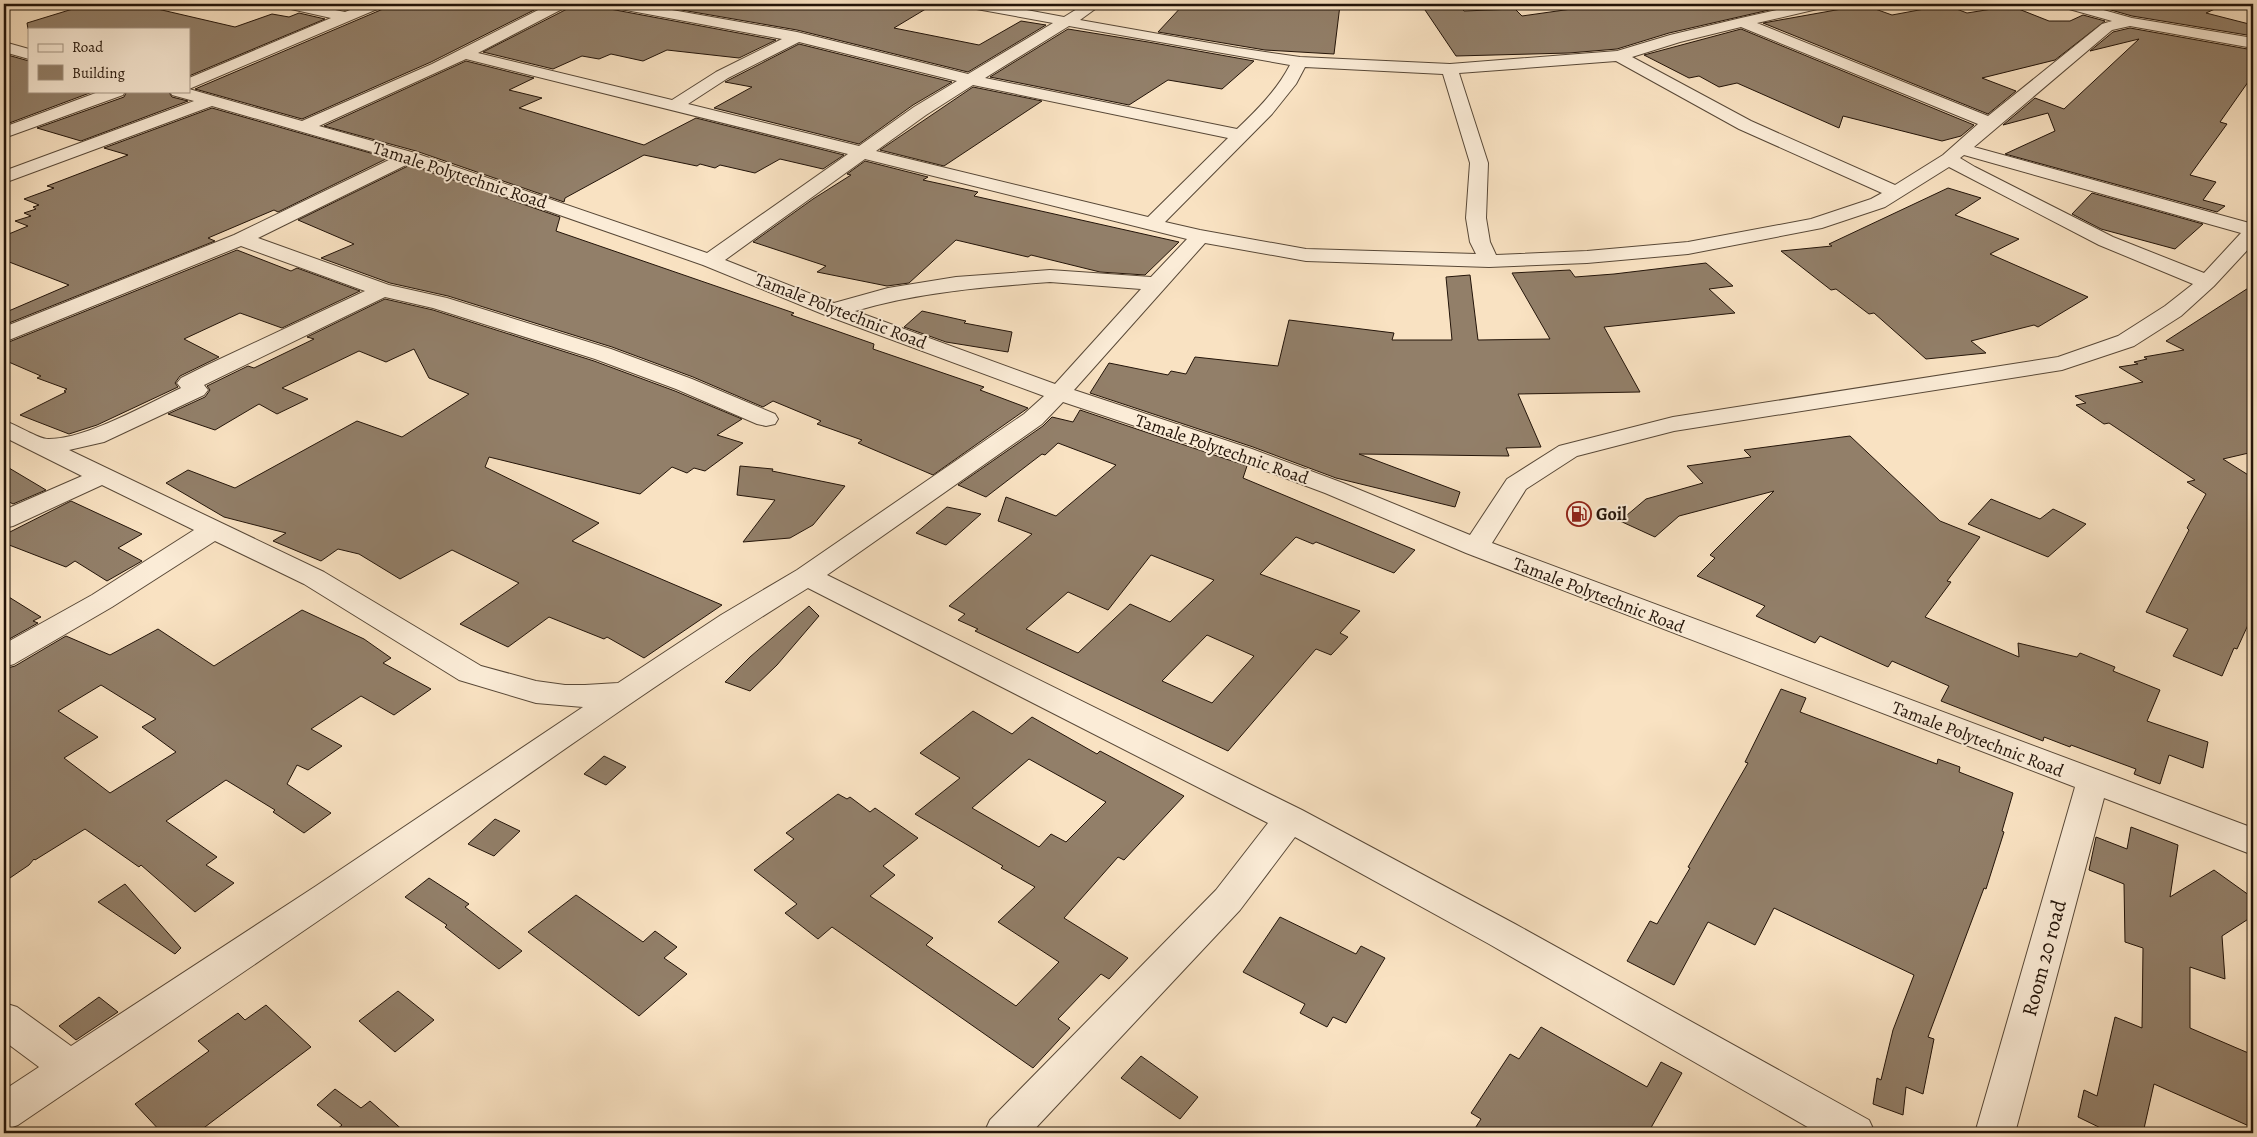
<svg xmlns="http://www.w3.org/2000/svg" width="2257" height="1137" font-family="Alegreya,serif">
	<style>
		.building { fill: #927f69; stroke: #231409; fill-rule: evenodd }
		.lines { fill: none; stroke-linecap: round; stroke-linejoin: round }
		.minor-casing { stroke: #584837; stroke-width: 2 }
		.minor { fill: #fbecd7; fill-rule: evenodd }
		.labels { text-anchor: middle; stroke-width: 4; stroke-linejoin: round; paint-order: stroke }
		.street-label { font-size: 18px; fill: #231409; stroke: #fbecd7 }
		.poi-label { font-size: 18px; font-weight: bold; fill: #231409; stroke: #fbecd7; text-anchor: start }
		.near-street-label { font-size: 21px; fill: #231409; stroke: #fbecd7 }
	</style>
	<rect width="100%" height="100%" fill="#f9e2c2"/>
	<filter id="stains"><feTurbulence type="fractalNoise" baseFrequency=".004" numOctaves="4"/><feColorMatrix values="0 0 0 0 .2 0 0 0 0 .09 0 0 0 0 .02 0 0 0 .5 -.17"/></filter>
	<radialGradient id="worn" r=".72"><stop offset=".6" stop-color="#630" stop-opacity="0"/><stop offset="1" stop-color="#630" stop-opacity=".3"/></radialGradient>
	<path class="building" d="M89,4H136L235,27L272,14L289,17L299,13L325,19L189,76V29H28L27,23Z
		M320,4H361L345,10L318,5Z
		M386,4H546L431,62L302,119L195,89L383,9Z
		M570,4H606L610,9L776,40L739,58L667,50L643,61L611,54L599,59L582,56L553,69L483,52L567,9Z
		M647,4H934L894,28L979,45L1021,21L1046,25L968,72L797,30Z
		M1184,4L1340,5L1334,54L1265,50L1158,32Z
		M1607,4H1790L1791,5L1669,33L1617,49L1569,53L1456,56L1423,7L1459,5L1464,11L1515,9L1522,16Z
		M2090,4H2226L2206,13L2253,25V36L2132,16Z
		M1864,5L1892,15L1946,5L1967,13L2011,6L2049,21H2070L2083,15L2105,21L2055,60L1982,78L2016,91L1988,114L1763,23Z
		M2130,28L2253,50V75L2220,122L2227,124L2190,175L2216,182L2203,200L2225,206L2217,212L2005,154L2055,131L2048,113L2003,125L2035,98L2064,109L2139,39L2090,51L2113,32Z
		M1068,29L1148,42L1254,61L1222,89L1168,80L1129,105L990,77Z
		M1741,29L1974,125L1961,136L1942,141L1843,116L1839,128L1737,83L1719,87L1699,76L1689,78L1644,55Z
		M799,44L952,82L913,105L859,144L714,108L752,87L725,82Z
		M4,54L29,61V91H95L4,125Z
		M466,61L534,78L509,90L542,98L519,108L644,145L696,118L844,155L823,169L780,159L755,173L720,165L715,168L700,164L697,166L644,155L565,198L564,202L416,151L324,126Z
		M973,87L1042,101L944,166L880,150Z
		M127,91H168L172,97L188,101L81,141L37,128L124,97Z
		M212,108L388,158L278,212L274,210L208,238L215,241L4,325V313L69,285L4,260V236L28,226L15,221L31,216L24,213L36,209L33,207L39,205L24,199L54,188L47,186L128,155L104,148Z
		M865,161L928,177L923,180L978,192L974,196L1179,242L1145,275L1100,272L1031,255L1028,257L956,240L909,283L887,286L817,272L826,266L753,242L813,199L851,175L847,174Z
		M410,165L560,217L556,231L794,313L791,315L874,344L873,349L984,387L980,390L1028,408L933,475L858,443L862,440L817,424L821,421L773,401L763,407L693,377L612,347L448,296L390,283L321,258L354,244L298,220Z
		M1948,188L1981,198L1955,215L2019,239L1990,254L2088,297L2038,327L2034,325L1971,341L1986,353L1926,359L1874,313L1869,314L1836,289L1831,290L1781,251L1832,246L1829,244Z
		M2092,193L2203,224L2175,249L2101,229L2072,214Z
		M237,250L291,271L297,268L360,291L282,328L240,313L184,339L219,357L180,376L175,383L178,387L97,425L69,434L20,415L66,392L64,391L67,389L37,378L41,376L4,360V344Z
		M1706,263L1733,286L1709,289L1735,313L1604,327L1640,392L1518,394L1541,447L1506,448L1509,456L1359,454L1460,492L1455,507L1336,478L1253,447L1090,393L1109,363L1168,375L1171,371L1186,374L1195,357L1278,366L1289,320L1394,333L1392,340H1452L1446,277L1470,275L1478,340L1550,339L1512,273L1570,270L1575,277L1614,274Z
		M2253,285V452L2223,459L2253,478V614L2237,649L2234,648L2222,676L2173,656L2188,629L2146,612L2189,530L2187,528L2206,494L2187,482L2195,480L2109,423L2104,424L2076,405L2086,403L2075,396L2143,382L2119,367L2138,364L2134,362L2147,359L2144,357L2184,350L2166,341Z
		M385,299L433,310L594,361L675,391L742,419L717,435L743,443L705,471L694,468L687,473L672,467L640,494L489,457L485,467L599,523L572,541L722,605L644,658L607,637L604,639L549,617L508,647L460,624L519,583L452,550L400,579L359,554L338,549L321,561L273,541L286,533L224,517L166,483L188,470L235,488L357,421L402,437L469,394L429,378L414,349L386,362L359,351L282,388L308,399L277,414L259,404L215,430L168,414L205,397L210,390L207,386L248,366L254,368L314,339L307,337Z
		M922,311L966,321L964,323L1012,332L1008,352L946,342L904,327Z
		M1080,410L1247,466L1243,478L1415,550L1394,573L1316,542L1313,544L1296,537L1260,574L1360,611L1340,633L1348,637L1331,655L1316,649L1228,751L975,631L978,629L958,620L965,614L949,606L1032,534L998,521L1006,497L1056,516L1116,465L1058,443L1045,455L1042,454L986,497L958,485L1043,426L1052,417L1073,422ZM1151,555L1214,580L1170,622L1130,604L1078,653L1026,629L1068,592L1108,610ZM1207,635L1254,656L1212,703L1162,681Z
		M1850,436L1940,521L1980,537L1947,581L1951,582L1925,617L2019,657L2018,643L2077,657L2080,653L2115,667L2113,671L2160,690L2147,721L2208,742L2203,768L2169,755L2160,784L2134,774L2136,769L2071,745L2070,747L2044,737L2043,741L1941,701L1949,686L1892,661L1888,667L1820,636L1815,643L1756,616L1765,606L1697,576L1715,558L1710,555L1774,491L1679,516L1655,537L1620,521L1646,499L1703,483L1687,466L1751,457L1744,450Z
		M4,465L46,490L13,504L4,499Z
		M740,466L773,469L772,471L845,486L813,525L790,538L743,542L775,500L737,495Z
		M1991,499L2040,519L2053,509L2086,524L2048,557L1968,524Z
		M71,501L142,534L118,548L142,561L107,581L75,561L66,567L4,543V535Z
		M947,507L981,514L946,545L916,533Z
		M4,594L41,617L33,621L38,623L4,642Z
		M809,606L819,616L777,665L750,691L725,682L750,657Z
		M302,610L364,639L391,658L383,663L431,689L394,715L361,696L311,729L342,746L308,770L297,765L287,784L331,813L304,833L273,812L275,810L226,780L166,821L217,857L206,865L234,883L195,912L141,865L139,867L85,829L35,860L34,859L29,865L4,882V669L15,666L66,636L110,655L158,629L214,666ZM101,685L156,719L142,727L176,752L110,793L64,758L98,737L58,711Z
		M1781,689L1806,698L1800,712L1937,764L1938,759L1960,767L1959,772L2013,793L2002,831L2004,832L1986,889L1984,888L1928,1037L1934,1039L1923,1094L1906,1087L1903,1115L1873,1104L1877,1078L1881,1080L1893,1030L1914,975L1774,908L1755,945L1708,922L1674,985L1627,961L1650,921L1657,924L1690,868L1688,867L1748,763L1745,762Z
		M973,711L1012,734L1032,717L1097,754L1100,751L1184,796L1124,860L1118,857L1064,918L1128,958L1109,979L1101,974L1058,1019L1070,1028L1033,1068L832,927L818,939L785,913L797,904L754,870L794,839L786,833L838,794L847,799L850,797L870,812L875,808L918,838L883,866L895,875L870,896L933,938L926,945L1016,1006L1059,962L998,922L1035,887L1001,868L1003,866L915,814L960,778L920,753ZM1029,759L1106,802L1066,842L1051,834L1039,847L972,808Z
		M604,756L626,767L606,785L584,774Z
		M495,819L520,831L494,856L468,844Z
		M2131,827L2178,845L2170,897L2214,870L2253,898V916L2222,936L2225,979L2190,967V1028L2253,1055V1084L2249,1126L2154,1084L2143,1133H2111L2078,1117L2084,1090L2097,1096L2115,1017L2142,1028L2143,948L2125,942L2124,884L2089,870L2096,837L2127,849Z
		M429,878L469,904L465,907L522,951L499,969L445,927L447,925L405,897Z
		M125,884L181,948L175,954L98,902Z
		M576,895L643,942L655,931L677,947L664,958L687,974L639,1016L528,932Z
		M1280,917L1356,954L1361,946L1385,958L1346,1023L1333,1017L1327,1027L1300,1013L1305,1004L1243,972Z
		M398,991L434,1020L395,1052L359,1021Z
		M99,997L118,1012L76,1040L59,1026Z
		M266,1005L311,1047L197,1133H162L135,1104L209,1051L198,1041L238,1013L245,1020Z
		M1541,1027L1647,1087L1661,1062L1682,1073L1648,1133H1472L1481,1119L1471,1113L1510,1054L1519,1059Z
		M1141,1056L1198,1097L1180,1119L1121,1078Z
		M335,1089L361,1108L370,1101L406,1133H332L342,1125L317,1105Z"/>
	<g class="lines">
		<defs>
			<path id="minor" d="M280,4H306L345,12L365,4H384L382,7L189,89V78L331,18L282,7Z
				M550,4H568L566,7L478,53L672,100L716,72L782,39L615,8L610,7L608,4H638L797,32L968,74L1053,23L971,8L966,7L964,4H994L1064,17L1085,4H1102L1080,20L1238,48L1300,57L1450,64L1617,51L1670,35L1741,18L1803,4H1828L1826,7L1757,23L1988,116L2102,24L2112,21L2062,7L2060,4H2082L2132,18L2253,38V48L2130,26L2112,30L1974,147L2253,224V244L2214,286L2181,316L2134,346L2062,370L1674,431L1577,456L1526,489L1492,543L2253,828V855L2104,798L2015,1133H1975L2075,787L1466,553L1325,493L1234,459L1063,402L1042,424L827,575L1302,810L1515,924L1869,1120L1875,1133H1818L1489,944L1295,837L1240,910L1031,1133H984L990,1120L1216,890L1268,823L808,588C674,670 547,762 419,851C286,944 152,1034 18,1125L4,1130V1090L39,1067L4,1041V1003L17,1007L71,1046L316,886L583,707L536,703L459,680L304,584L215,541L112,607L14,664L4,667V644L92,595L194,530L102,485L13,526L4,528V510L82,476L4,437V421C16,424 40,440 49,439C86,439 147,404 181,388L177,383L181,378L205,366L365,291L241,246L4,342V327L234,235L393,158L212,106L4,183V171L194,101L172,95L170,91H189V89L302,121L432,64ZM1069,26L1290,65C1277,90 1257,110 1237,129L985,78ZM1741,27L1978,124L1943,155L1895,185L1751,121L1632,57L1680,42ZM799,42L957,81L914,107L859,146L688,104L728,78ZM466,59L848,154L707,253L415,153L319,126ZM1616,61L1739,129L1882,193L1871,199L1811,219L1688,242L1587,251L1496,255L1490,242L1486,218L1488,163L1459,73ZM1305,67L1443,74L1470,163L1466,218L1470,242L1476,254L1306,249L1200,230L1165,222L1272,114L1296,84ZM973,85L1228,138L1148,217L876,151L926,115ZM1964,155L2241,233L2204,273L2113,237L1975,167L1960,158ZM865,159L1187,239L1151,277L1050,270L956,277L888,288L834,303L725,260ZM410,163L703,265L825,315L1044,396L1024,414L797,570L721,615L618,683L585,685H565L536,681L481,666L324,572L69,450L104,442L204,395L208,390L204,385L385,297L433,308L595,359L676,389L757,424L766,426L775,424L778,419L775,414L692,379L611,349L447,298L389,285L258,238ZM1949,167L2099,245L2193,284L2165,306L2118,336L2058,357L1673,417L1559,446L1507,479L1470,535L1343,483L1252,449L1074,390L1205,243L1306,261L1489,267L1587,263L1688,254L1822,228L1885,207ZM1050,282L1141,289L1055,384L855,311C919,292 984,287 1050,282Z
				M4,42L29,49V59L4,52Z
				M101,91H125L123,95L4,138V127Z"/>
		</defs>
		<use href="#minor" class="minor-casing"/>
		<use href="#minor" class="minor"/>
	</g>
	<defs>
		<symbol id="fuel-ring" viewBox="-11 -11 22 22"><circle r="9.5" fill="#fbecd7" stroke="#8f2418" stroke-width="1.5"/><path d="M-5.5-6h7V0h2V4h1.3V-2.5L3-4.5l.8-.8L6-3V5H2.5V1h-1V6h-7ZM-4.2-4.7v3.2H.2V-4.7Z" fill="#8f2418"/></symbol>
	</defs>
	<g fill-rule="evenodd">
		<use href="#fuel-ring" x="1565" y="500" width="28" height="28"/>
	</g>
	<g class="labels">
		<g class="street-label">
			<text transform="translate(460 175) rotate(18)" y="6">Tamale Polytechnic Road</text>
			<text transform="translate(841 311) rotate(21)" y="6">Tamale Polytechnic Road</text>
			<text transform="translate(1222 449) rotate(19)" y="6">Tamale Polytechnic Road</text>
			<text transform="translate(1599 595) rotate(21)" y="6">Tamale Polytechnic Road</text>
			<text transform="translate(1978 739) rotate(21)" y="6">Tamale Polytechnic Road</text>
		</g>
		<g class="poi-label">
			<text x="1596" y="520">Goil</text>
		</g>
		<g class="near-street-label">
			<text transform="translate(2044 958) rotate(-75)" y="7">Room 20 road</text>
		</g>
	</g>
	<rect width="2257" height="1137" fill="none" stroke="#f9e2c2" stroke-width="20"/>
	<rect x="5" y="5" width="2247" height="1127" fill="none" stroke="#231409" stroke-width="2.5"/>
	<rect x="10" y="10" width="2237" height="1117" fill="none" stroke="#231409"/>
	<rect x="28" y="28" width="162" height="65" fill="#fbecd7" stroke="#a59685"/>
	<rect x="38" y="44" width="25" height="8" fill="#fbecd7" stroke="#a59685"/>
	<text x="72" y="52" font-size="15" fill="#231409">Road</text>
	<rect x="38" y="65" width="25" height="15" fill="#927f69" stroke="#a59685"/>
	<text x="72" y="78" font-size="15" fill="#231409">Building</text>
	<rect width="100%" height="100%" filter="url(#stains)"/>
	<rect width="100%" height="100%" fill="url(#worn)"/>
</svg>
